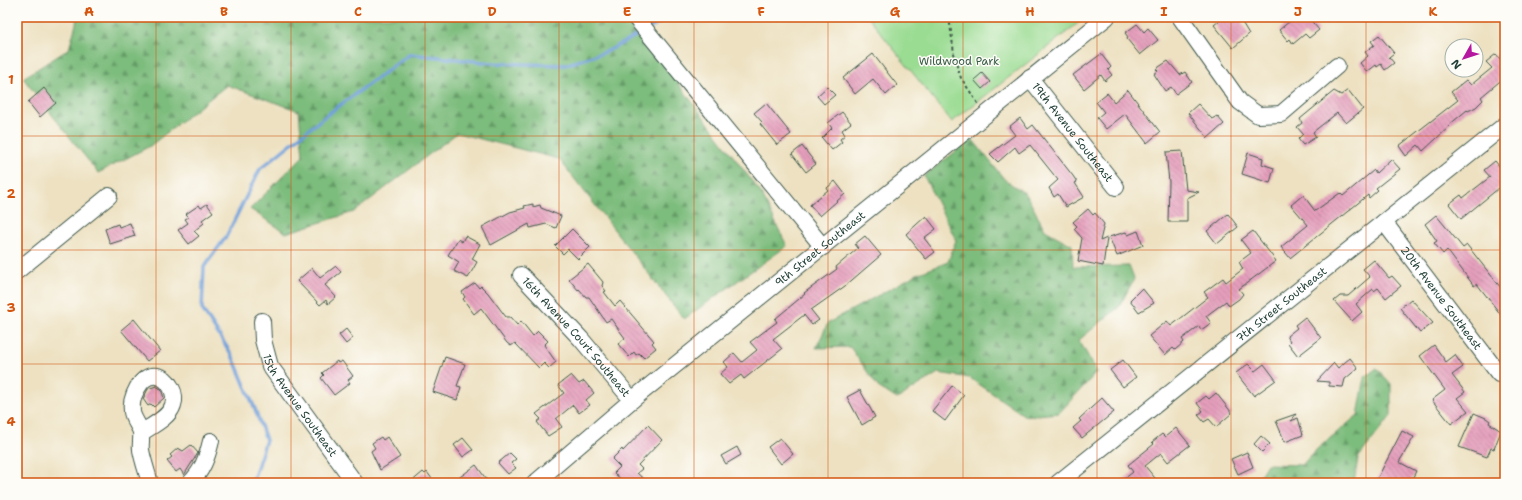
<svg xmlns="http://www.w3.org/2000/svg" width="1522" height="500" font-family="'Shantell Sans',sans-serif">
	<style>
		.forest { fill: url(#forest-firs); stroke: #4d7c58 }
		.park { fill: #9adc92; stroke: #5c8c63 }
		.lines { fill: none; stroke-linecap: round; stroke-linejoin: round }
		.stream { stroke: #6f9fd9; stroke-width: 3.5 }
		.building { fill: url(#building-back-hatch) }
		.minor-casing { stroke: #3e5649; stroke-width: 18 }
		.path { stroke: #3e5649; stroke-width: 2; stroke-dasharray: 3 3; stroke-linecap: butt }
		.minor { stroke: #fff; stroke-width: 16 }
		.grid { fill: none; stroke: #d45610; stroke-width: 1; stroke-opacity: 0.55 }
		.labels { text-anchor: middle; stroke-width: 3; stroke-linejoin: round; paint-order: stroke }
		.park-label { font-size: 11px; fill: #385d47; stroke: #fdfcf7 }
		.street-label { font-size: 11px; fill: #1f3d34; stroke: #fdfcf7 }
		.neatline { fill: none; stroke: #d45610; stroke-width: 1.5 }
		.grid-label { font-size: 13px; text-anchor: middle; font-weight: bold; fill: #d45610 }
	</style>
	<defs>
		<pattern id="forest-firs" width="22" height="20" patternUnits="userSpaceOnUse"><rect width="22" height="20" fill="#7bbc7c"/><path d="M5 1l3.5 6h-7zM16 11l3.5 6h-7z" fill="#649a66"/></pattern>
		<pattern id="building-back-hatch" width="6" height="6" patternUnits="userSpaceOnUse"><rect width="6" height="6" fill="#e59fbc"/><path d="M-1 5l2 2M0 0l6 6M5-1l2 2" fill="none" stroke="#b9839a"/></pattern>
	</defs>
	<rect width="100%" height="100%" fill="#fdfcf7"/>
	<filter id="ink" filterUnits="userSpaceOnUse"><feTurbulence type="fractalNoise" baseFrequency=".025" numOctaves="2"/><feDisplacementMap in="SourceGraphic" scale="8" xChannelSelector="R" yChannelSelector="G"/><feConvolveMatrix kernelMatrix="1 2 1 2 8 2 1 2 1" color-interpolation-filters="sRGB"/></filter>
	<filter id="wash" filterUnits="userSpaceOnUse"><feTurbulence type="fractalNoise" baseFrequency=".012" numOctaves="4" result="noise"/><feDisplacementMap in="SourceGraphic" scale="16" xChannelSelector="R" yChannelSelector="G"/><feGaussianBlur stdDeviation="0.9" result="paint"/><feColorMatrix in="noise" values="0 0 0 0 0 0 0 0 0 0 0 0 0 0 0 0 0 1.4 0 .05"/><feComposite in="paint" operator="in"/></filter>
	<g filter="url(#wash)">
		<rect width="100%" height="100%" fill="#ede1c1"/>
		<path class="forest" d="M78,17H628L761,193L787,246L684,319L559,159L457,133L354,212L286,233L250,209L303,156L299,111L227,85L150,146L98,173L23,78L69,49Z
			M972,139L1005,180L1026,194L1045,230L1072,245L1073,267L1129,266L1134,279L1119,307L1079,340L1097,372L1059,413L1025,416L970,378L938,373L897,399L878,387L850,347L816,348L828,323L917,274L948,262L956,240L924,176Z
			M1377,368L1391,384V416L1358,458L1354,483H1255L1267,464L1302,465L1317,449L1358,415L1365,377Z"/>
		<path class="park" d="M868,17H1086L952,122Z"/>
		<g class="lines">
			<path class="stream" d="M650,28L670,17
				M252,483L266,440L255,409L232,355L202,309L204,267L226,237L260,169L324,117L410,54L492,63L565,65L608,51L641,33"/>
		</g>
		<g id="blocks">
			<path class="building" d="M1224,17H1235L1238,21L1240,19L1249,34L1233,48L1214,25Z
				M1295,17H1308L1319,30L1309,38L1305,34L1293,44L1290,39L1288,41L1279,30Z
				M1137,24L1144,32L1148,28L1158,40L1140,55L1127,39L1128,37L1125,33Z
				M1379,35L1394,53L1389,57L1394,63L1385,70L1381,64L1377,67L1376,65L1367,72L1360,63L1368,56L1365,52L1374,45L1371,41Z
				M873,54L897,85L886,95L873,79L855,94L843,78Z
				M1101,54L1111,67L1108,70L1112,75L1105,81L1101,75L1084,89L1073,75Z
				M1496,54L1501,60L1505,57V77L1481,97L1483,100L1476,107L1468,111L1467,110L1449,125L1450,126L1423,151L1418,145L1406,156L1399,146L1458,100L1451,92L1466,80L1471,85L1492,68L1486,62Z
				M1168,61L1180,75L1185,72L1192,82L1176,94L1171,87L1165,91L1154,74L1158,71L1156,69Z
				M982,73L990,82L982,89L974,80Z
				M827,87L835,95L824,104L817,96Z
				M44,88L56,103L40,117L28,102Z
				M1128,90L1160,132L1147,143L1125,114L1106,129L1097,118L1104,112L1096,102L1107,93L1114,102Z
				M1348,90L1363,109L1346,123L1337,113L1313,132L1316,137L1303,145L1298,139L1303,134L1297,127L1302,123L1300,119L1334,91L1341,95Z
				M766,103L791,134L777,145L760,124L762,122L754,113Z
				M1198,104L1212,119L1217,116L1224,124L1208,138L1188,113Z
				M842,112L851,123L842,130L845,135L840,139L842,142L832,150L822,138L832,128L828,123Z
				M1020,118L1028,129L1033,125L1073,176L1077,182L1075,183L1084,197L1066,207L1058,194L1054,197L1049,188L1058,180L1030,145L1019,153L1015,147L998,162L990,154L1015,135L1009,127Z
				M802,146L816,164L806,172L792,154Z
				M1182,151L1186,190L1199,192L1187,198V222H1168L1169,182L1166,152Z
				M1248,153L1263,158L1262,164L1274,168L1270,183L1242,174Z
				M1391,159L1400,169L1376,188L1378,190L1369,198L1368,195L1290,258L1281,247L1308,225L1291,205L1303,195L1315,211L1340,193L1343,196L1374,170L1376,173Z
				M1495,161L1505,173V195L1499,188L1461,219L1449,204L1461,195L1463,198L1490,177L1484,170Z
				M835,181L845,194L820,216L810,205L828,190L827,188Z
				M207,204L213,212L202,220L204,223L194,231L199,236L189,244L178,230L188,223L185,219L189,217L186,214L199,205L201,208Z
				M533,204V207L540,205L541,208L561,216L556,228L546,224L530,228L529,224L491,245L482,227L510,212L525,208L524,206Z
				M1088,209L1093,215L1095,213L1104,224L1100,241L1107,238L1103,266L1078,261L1082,238L1074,229L1077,226L1073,222Z
				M1228,214L1238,227L1217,244L1207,231Z
				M1436,215L1463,248L1467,245L1505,293V320L1477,284L1474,286L1447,250L1443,254L1434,243L1437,241L1425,224Z
				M926,216L936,229L924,238L935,252L926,259L906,234Z
				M130,223L135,236L110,244L105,229L118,224L119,227Z
				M572,229L590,247L578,259L568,249L563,254L555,246Z
				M1138,231L1143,245L1117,256L1109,237L1126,232L1128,235Z
				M1253,231L1276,261L1239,289L1243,294L1239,299L1229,306L1226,301L1206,316L1211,323L1201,330L1199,326L1182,339L1184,342L1175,350L1173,348L1165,355L1149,336L1167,321L1171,326L1208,297L1204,292L1223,278L1226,282L1243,269L1239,262L1251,253L1241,240Z
				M465,236L480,244L472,259L477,262L468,278L454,271L459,262L448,255L458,239L462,242Z
				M865,236L881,255L845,286L811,310L819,320L812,325L804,315L773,339L782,349L744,379L741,375L729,384L720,374L728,367L724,362L734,353L742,362L757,350L750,342L777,322L775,319L805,294L804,293L837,269L836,267L858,248L855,244Z
				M1374,260L1389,278L1392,276L1401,286L1386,298L1378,288L1374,291L1373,289L1356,304L1362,312L1352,321L1334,301L1340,296H1348L1370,277L1363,269Z
				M588,264L603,282L602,286L606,291L604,292L615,306L620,301L654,341L652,343L656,348L644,358L639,353L636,355L634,352L629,357L618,344L625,338L611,319L606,322L589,297H586L579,289L578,290L569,279Z
				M336,266L341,272L325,285L336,297L328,304L326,300L320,305L297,281L312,268L320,278Z
				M475,283L479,288L481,286L488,293L506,317H510L517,325L521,321L533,336L538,331L548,341L544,345L556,362L549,368L544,363L539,368L515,343L511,346L507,343L481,308L474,314L463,299L465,297L462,292Z
				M1142,288L1154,303L1139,312L1130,300Z
				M1411,299L1433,323L1420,333L1400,308Z
				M1305,317L1321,338L1298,356L1288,343L1290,341L1287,336L1297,328L1295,325Z
				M134,319L160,351L147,361L121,330Z
				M346,329L353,338L346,344L339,335Z
				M1434,345L1446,362L1455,355L1463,367L1452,375L1465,392L1457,398L1468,411L1451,424L1432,400L1445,390L1420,356Z
				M445,357L465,364L457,386L461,387L457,400L433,392Z
				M1350,358L1358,368L1345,379L1343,387L1329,386V382L1317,381L1334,363L1338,368Z
				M1123,360L1136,377L1123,387L1110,370Z
				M337,361L338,363L342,361L353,376L348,380L350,383L334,395L321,378L324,375L322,373Z
				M1248,364L1255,371L1264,364L1276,380L1254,396L1236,373Z
				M571,375L579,384L584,381L594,393L586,400L590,405L579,413L573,405L556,419L562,427L548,436L537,422L541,419L536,414L564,393L558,385Z
				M156,386L161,389L164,398L154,407L151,404L148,406L143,399L148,389Z
				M952,386L964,395L945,421L932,411Z
				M860,390L875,417L862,425L847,397Z
				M1216,393L1232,413L1216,427L1209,419L1204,422L1198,415L1203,411L1197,403L1206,396L1209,399Z
				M1102,398L1114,412L1082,438L1073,428L1081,421L1079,419Z
				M1474,413L1486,418L1490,421L1489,423L1501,431L1494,449L1491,448L1487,457L1459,447Z
				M1296,414L1291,421L1298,418L1303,435L1285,442L1276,421Z
				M648,425L662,440L638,465L642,469L637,473L648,483H625L614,473L620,467L612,459L622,449L623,451Z
				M1176,428L1190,445L1168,462L1161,453L1145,466L1159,483H1119L1133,472L1128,465L1154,444L1152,442L1162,434L1165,437Z
				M1402,431L1414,437L1399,462L1416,471L1410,483H1375Z
				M1261,436L1270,444L1262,452L1254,444Z
				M381,437L383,440L387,437L400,457L380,470L371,451L375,448L372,443Z
				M463,438L473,450L463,457L454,445Z
				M780,438L793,454L781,464L768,447Z
				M191,445L198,453L184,475L180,469L176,472L167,461L172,457L170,455L178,448L183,451Z
				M737,447L741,455L726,464L721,456Z
				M1247,452L1253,467L1238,474L1231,459Z
				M510,453L516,459L511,463L516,468L508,474L498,463Z
				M476,465L489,483H452Z
				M423,472L425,474L427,472L435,483H410Z"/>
		</g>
	</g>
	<g filter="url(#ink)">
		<use href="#blocks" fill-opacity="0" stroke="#3e5649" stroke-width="1"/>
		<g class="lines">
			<defs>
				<g id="minor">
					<path d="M635,17L823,247"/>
					<path d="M1180,17L1240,102L1258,115L1281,114L1337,66"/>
					<path id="s1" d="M1030,78L1116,187"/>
					<path id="s2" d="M1384,222L1499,374"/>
					<path d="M17,271L109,196"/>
					<path id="s3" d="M521,275L581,339L632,400"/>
					<path id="s4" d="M262,321L263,340L270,366L355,483"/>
					<path d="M141,433C151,426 169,418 173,405C177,394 169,378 157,376C140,373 130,399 132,412C133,419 139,425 141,432C142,438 140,444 141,450C143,461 147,472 150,483"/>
					<path d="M190,483C202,471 207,458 211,441"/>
					<path id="s5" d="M535,483L632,400L1107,17"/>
					<path id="s6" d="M1058,483L1505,125"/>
				</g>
			</defs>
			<use href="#minor" class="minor-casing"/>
			<path class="path" d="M949,17L955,60L961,78L979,105"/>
			<use href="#minor" class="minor"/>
		</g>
	</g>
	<path class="grid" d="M156,17V483M291,17V483M425,17V483M559,17V483M694,17V483M828,17V483M963,17V483M1097,17V483M1231,17V483M1366,17V483M17,136H1505M17,250H1505M17,364H1505"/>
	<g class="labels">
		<g class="park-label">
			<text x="959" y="65">Wildwood Park</text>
		</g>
		<g class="street-label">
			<text dy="4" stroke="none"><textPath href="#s1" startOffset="69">19th Avenue Southeast</textPath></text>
			<text dy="4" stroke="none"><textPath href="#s5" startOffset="369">9th Street Southeast</textPath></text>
			<text dy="4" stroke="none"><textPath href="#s2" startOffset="95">20th Avenue Southeast</textPath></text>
			<text dy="4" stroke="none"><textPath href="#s6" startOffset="286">7th Street Southeast</textPath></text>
			<text dy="4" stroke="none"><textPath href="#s3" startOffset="83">16th Avenue Court Southeast</textPath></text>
			<text dy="4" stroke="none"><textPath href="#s4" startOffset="95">15th Avenue Southeast</textPath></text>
		</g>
	</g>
	<rect width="1522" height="500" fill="none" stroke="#fdfcf7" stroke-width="44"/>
	<g transform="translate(1464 58) rotate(231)"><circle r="19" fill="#fdfcf7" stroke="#a4b0a9"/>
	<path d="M0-3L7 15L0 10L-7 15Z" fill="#b5179e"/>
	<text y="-6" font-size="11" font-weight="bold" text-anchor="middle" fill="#1f3d34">N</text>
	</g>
	<rect x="22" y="22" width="1478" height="456" class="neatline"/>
	<g class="grid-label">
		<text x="89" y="16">A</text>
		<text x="224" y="16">B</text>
		<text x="358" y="16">C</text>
		<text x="492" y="16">D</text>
		<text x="627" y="16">E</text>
		<text x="761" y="16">F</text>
		<text x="895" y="16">G</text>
		<text x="1030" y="16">H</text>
		<text x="1164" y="16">I</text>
		<text x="1298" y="16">J</text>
		<text x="1433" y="16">K</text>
		<text x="11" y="84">1</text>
		<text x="11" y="198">2</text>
		<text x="11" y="312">3</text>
		<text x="11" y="426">4</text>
	</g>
</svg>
